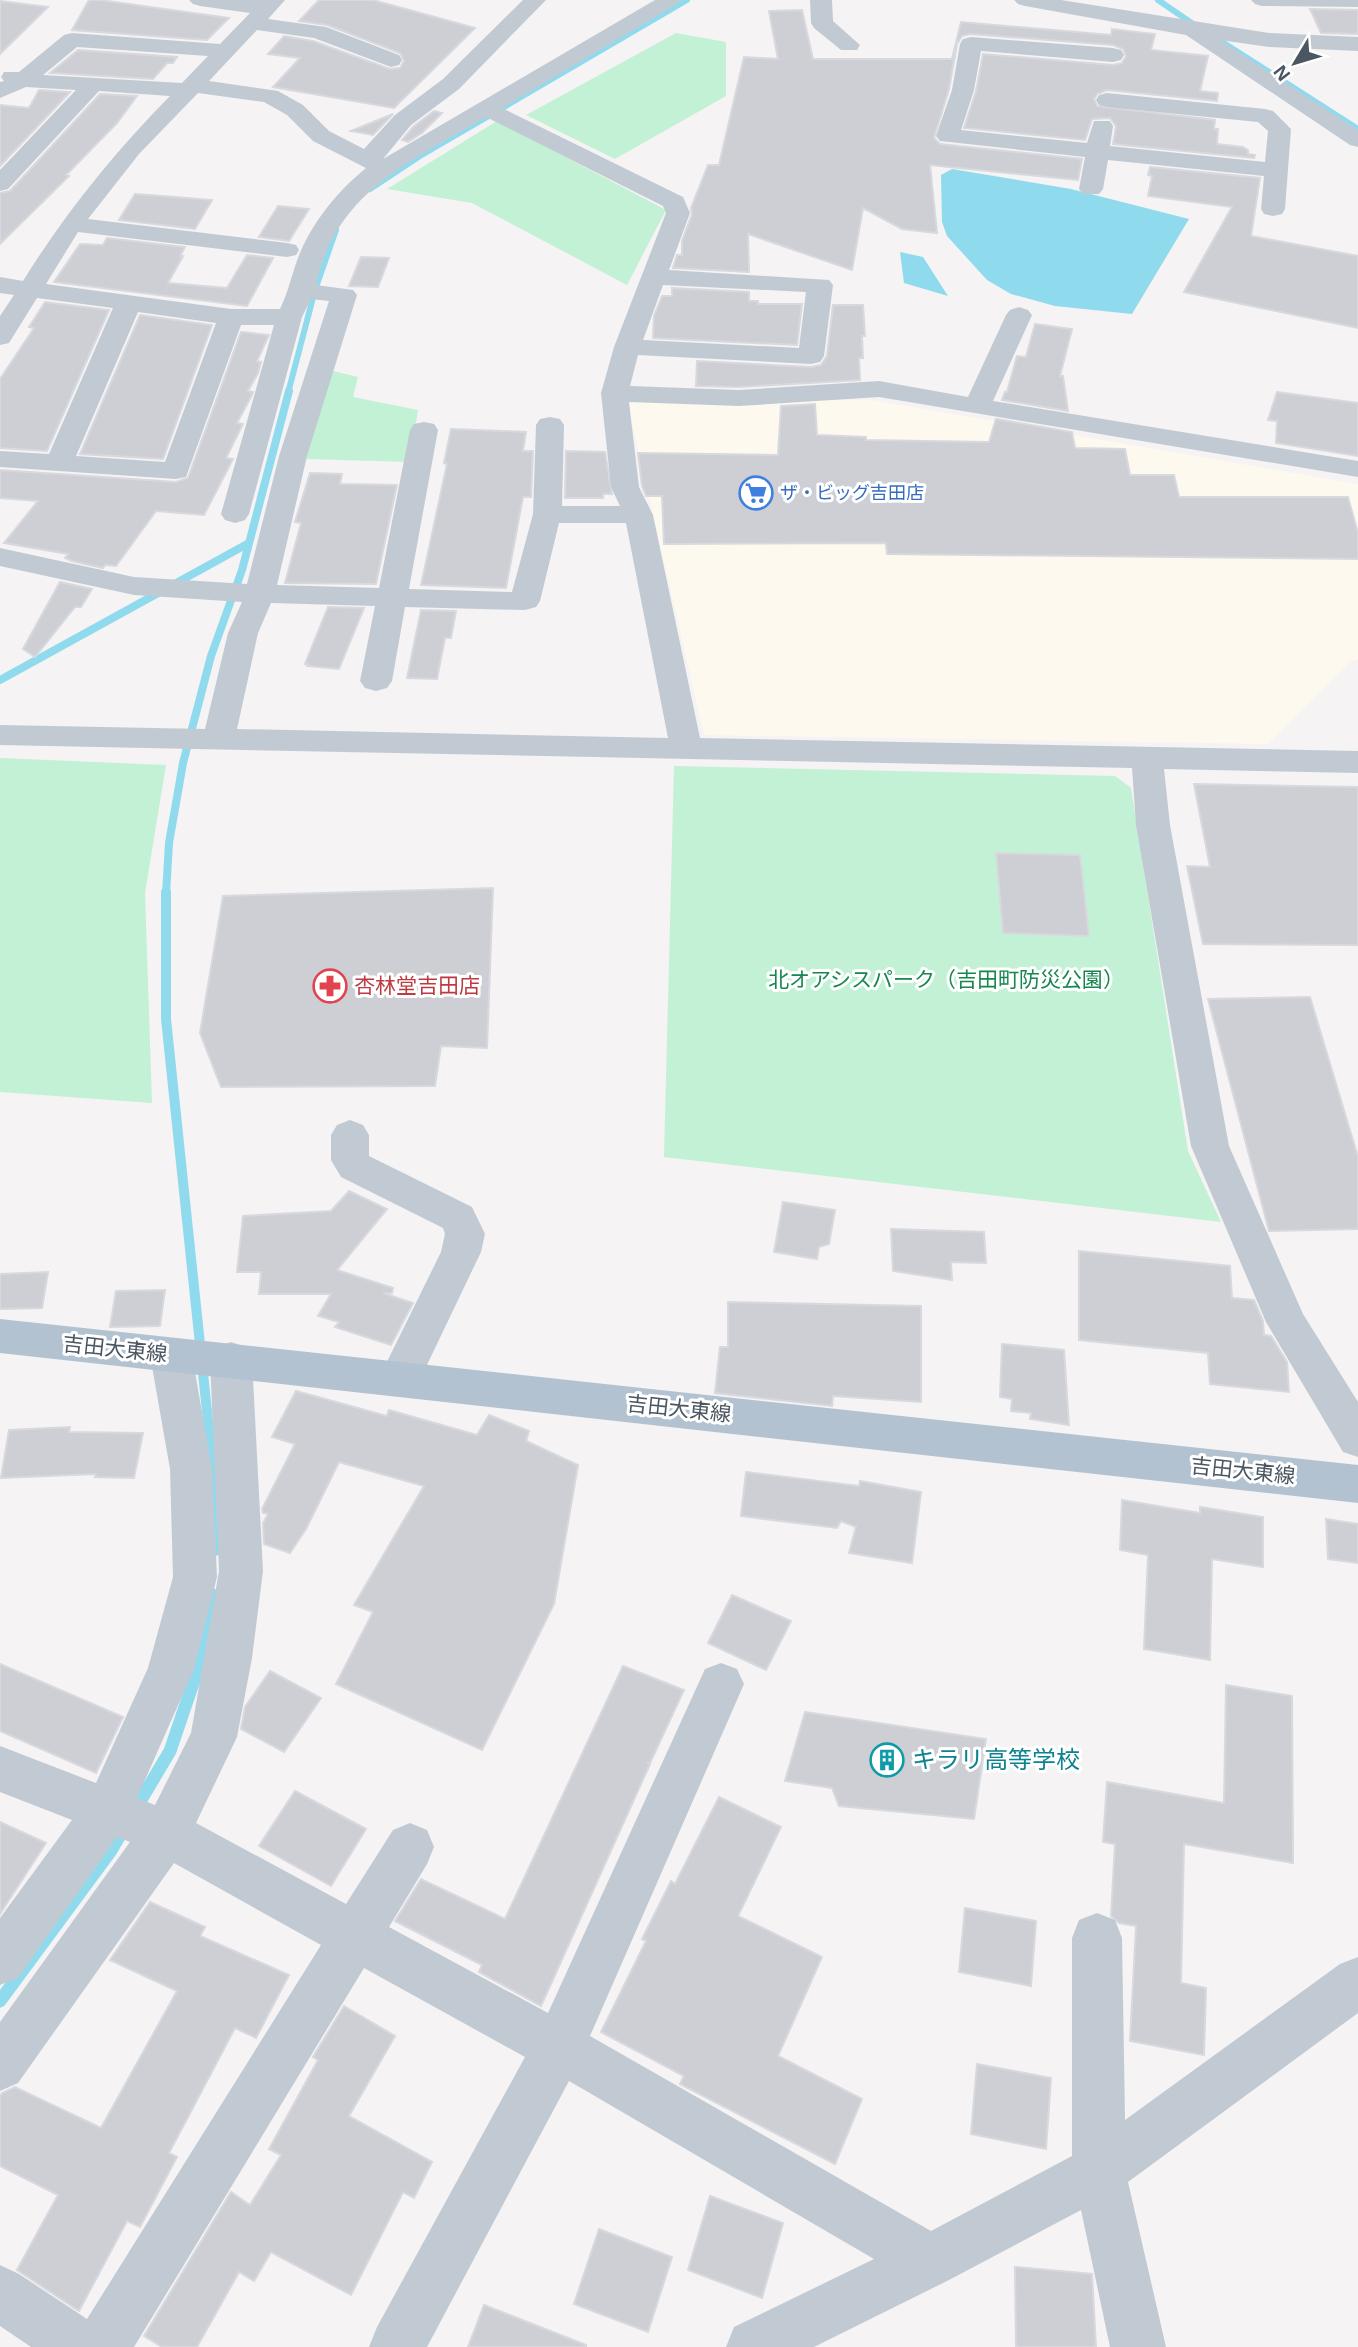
<svg xmlns="http://www.w3.org/2000/svg" width="1358" height="2347" font-family="Arial,'Noto Sans JP',sans-serif">
	<style>
		.commercial { fill: #fdf9ef }
		.green { fill: #c3f1d5 }
		.water { fill: #90daee }
		.lines { fill: none; stroke-linecap: round; stroke-linejoin: round }
		.stream-far3 { stroke: #90daee; stroke-width: 6 }
		.stream-far2 { stroke: #90daee; stroke-width: 8 }
		.stream-far1 { stroke: #90daee; stroke-width: 10 }
		.stream { stroke: #90daee; stroke-width: 13 }
		.building { fill: #cdcfd5; stroke: #d7d9de; stroke-width: 2 }
		.minor { fill: #c1cad2; fill-rule: evenodd }
		.major { fill: #b3c2d1; fill-rule: evenodd }
		.labels { text-anchor: middle; stroke-width: 6; stroke-linejoin: round; paint-order: stroke }
		.far-shop-label { font-size: 18px; fill: #366cbe; stroke: #fff; text-anchor: start }
		.park-label { font-size: 21px; fill: #17864f; stroke: #fff }
		.health-label { font-size: 21px; fill: #be3a42; stroke: #fff; text-anchor: start }
		.street-label { font-size: 21px; fill: #4a5661; stroke: #fff }
		.near-culture-label { font-size: 24px; fill: #0d838f; stroke: #fff; text-anchor: start }
	</style>
	<rect width="100%" height="100%" fill="#f5f3f3"/>
	<path class="commercial" d="M636,400H872L1358,484V659L1351,661L1268,744L704,735L628,406Z"/>
	<path class="green" d="M676,33L726,42V96L615,159L526,115Z
		M497,121L666,210L627,285L472,203L387,189Z
		M329,370L358,377L353,397L418,410L410,462L306,459Z
		M0,758L166,765L145,893L152,1103L0,1092Z
		M674,766L1115,776L1131,788L1188,1151L1221,1222L664,1157Z"/>
	<path class="water" d="M952,169L1071,189L1189,219L1132,314L1055,306L1011,294L987,280L947,236L942,222L941,175Z
		M900,252L923,257L948,296L904,283Z"/>
	<g class="lines">
		<path class="stream-far3" d="M1158,0L1199,28
			M1219,40L1358,129
			M370,189L420,156L687,0
			M288,393L315,290L336,230"/>
		<path class="stream-far2" d="M0,680L249,543
			M166,894L169,843L183,763L211,656L242,570L289,391"/>
		<path class="stream-far1" d="M166,892V1019L217,1507L215,1533"/>
		<path class="stream" d="M214,1550L215,1531
			M135,1810L170,1751L203,1654L211,1594
			M0,2001L110,1852L125,1827"/>
	</g>
	<path class="building" d="M89,0H100L229,18L207,40L72,30Z
		M319,0H373L475,28L394,108L273,87L300,58L268,54L284,36L313,41L390,69L400,68L404,61L400,53L327,25L299,21Z
		M0,1L48,7L0,54Z
		M1310,9L1358,10V34L1321,33Z
		M802,10L813,59H952L961,22L1111,35L1112,29L1155,34L1151,50L1208,56L1200,91L1218,93L1217,101L1107,90L1097,94L1094,99L1097,106L1215,120L1214,129H1218L1217,144L1243,147L1248,150V154L1255,155L1254,158L1113,144L1116,126L1110,118L1092,119L1085,140L964,128L976,91L983,54L1113,65L1122,63L1126,56L1123,49L1113,45L970,34L962,36L957,44L949,89L934,138L940,144L1082,159L1078,180L930,165L937,233L902,229L863,208L852,270L748,234L749,272L673,268L677,255H682V241L692,214L691,208L708,165H719L744,57L778,59L769,11Z
		M78,50L177,57L173,63H167L153,79L50,73Z
		M39,90L70,92L0,166V105L29,108Z
		M100,94L137,96L117,123L66,175L69,176L0,244V193L10,191Z
		M434,111L442,113L422,133L408,142L402,140L413,127Z
		M393,114L373,135L351,131Z
		M1150,167L1260,178L1251,236L1358,256V328L1184,292L1232,207L1148,196L1152,176L1148,175Z
		M135,194L175,197L212,200L195,229L119,220Z
		M278,206L309,209L289,241L259,237Z
		M107,238L185,247L180,256H183L168,283L227,288L247,255L273,258L247,306L54,282L80,244L103,245Z
		M361,257L389,258L378,287L349,286Z
		M672,288L749,292V301H758V304H802L797,345L653,338L654,316L662,296H672Z
		M45,302L109,310L47,451L0,448V379L34,328L29,327Z
		M833,305H863L865,336H862L863,358H859L860,380L739,387L696,386L697,361L811,367L821,365L827,356Z
		M140,315L212,325L163,459L80,454Z
		M1035,324L1072,329L1060,376H1063L1068,411L1002,400L1005,392H1007L1017,356L1026,357Z
		M241,332L269,335L257,361L261,362L258,373L248,391L253,392L252,395L237,423L243,424L226,458L233,459L204,515L156,511L116,566L105,565L103,568L72,561L65,558L68,554L4,543L38,501L0,498V470L176,482L188,478Z
		M1277,392L1358,403V456L1276,443L1277,421L1268,420Z
		M815,404L817,435L866,437V440L989,442L996,419L1072,432L1075,448L1125,449L1130,475H1174L1179,497H1348L1358,533V559L887,554L886,543L664,544L662,496H646L642,486L638,453L778,455L781,406Z
		M451,429L526,432L523,451H533L531,497H523L506,588L421,585L447,464L444,463Z
		M566,451L605,452L612,494H603V498H565Z
		M310,473L342,474L340,484L397,485L376,584L285,583L301,523L295,522Z
		M60,582L92,589L81,607H75L35,657L23,649Z
		M328,607L364,608L339,669L307,666L308,664H305Z
		M421,610L456,611L451,638H445L437,679L407,678Z
		M1194,784L1358,787V945L1203,944L1187,866L1210,867Z
		M996,853L1080,855L1089,936L1003,933Z
		M493,888L487,1048L441,1046L435,1086L221,1087L200,1033L223,896Z
		M1310,997L1358,1157V1229L1269,1231L1208,999Z
		M349,1191L387,1209L337,1270L393,1288L392,1293H383L413,1303L391,1345L335,1327L339,1322L318,1316L331,1294H259L261,1272H237L243,1216L331,1211Z
		M783,1202L835,1210L829,1244L819,1247L817,1259L774,1252Z
		M891,1229L984,1232L986,1263L951,1262L952,1280L893,1271Z
		M1079,1251L1230,1266L1232,1298L1254,1300L1263,1321L1264,1335L1271,1336L1287,1362L1289,1392L1210,1384L1208,1353L1079,1340Z
		M48,1272L42,1308L0,1309V1274Z
		M165,1290L160,1326L110,1327L116,1291Z
		M728,1302L921,1306V1402L833,1396L832,1406L715,1393L720,1347H728Z
		M1002,1344L1064,1350L1069,1425L1030,1419L1031,1413L1011,1411L1012,1399L1000,1397Z
		M296,1391L387,1416L389,1410L477,1435L489,1415L529,1431L526,1441L578,1465L554,1604L482,1750L336,1684L373,1612L354,1605L424,1486L339,1462L306,1529L290,1553L264,1544L263,1523L268,1514L263,1513L262,1509L295,1444L272,1437Z
		M70,1427L69,1432L143,1433L134,1478L95,1477L96,1474L1,1478L9,1430Z
		M746,1472L859,1486L860,1481L921,1492L912,1563L849,1553L856,1527L841,1521L837,1528L741,1516Z
		M1122,1500L1200,1513V1507L1263,1517V1567L1212,1559L1210,1660L1144,1649L1148,1555L1120,1550Z
		M1326,1519L1358,1524V1563L1328,1559Z
		M732,1595L791,1621L766,1670L708,1643Z
		M0,1664L123,1717L96,1773L0,1731Z
		M623,1666L684,1690L650,1763H647L650,1764L541,2006L479,1972L482,1965L395,1921L421,1879L505,1919Z
		M270,1671L321,1698L284,1752L241,1729L245,1707Z
		M1226,1685L1292,1696L1293,1863L1184,1844L1181,1983L1206,1988L1204,2055L1130,2041L1136,1926L1119,1923L1111,1916L1115,1844L1103,1842L1107,1782L1224,1803Z
		M805,1712L986,1739L974,1819L839,1806L832,1788L785,1781Z
		M295,1791L366,1829L331,1886L259,1846Z
		M719,1797L781,1827L738,1916L822,1957L778,2056L862,2099L835,2164L680,2084L684,2076L601,2032L646,1941L642,1939L671,1881L675,1884Z
		M0,1822L46,1843L0,1914Z
		M150,1902L205,1927L200,1936L289,1975L256,2038L235,2028L169,2153L177,2157L140,2227L127,2221L79,2311L17,2270L58,2195L0,2166V2097L2,2093L15,2087L101,2128L177,1991L110,1960Z
		M965,1908L1036,1921L1031,1986L959,1972Z
		M344,2006L395,2036L349,2116L432,2162L414,2198L403,2192L351,2295L271,2252L254,2281L239,2272L197,2347H162L144,2336L231,2192L250,2205L281,2155L269,2149L318,2060L313,2057Z
		M977,2064L1051,2078L1046,2149L971,2134Z
		M710,2196L783,2223L762,2298L688,2270Z
		M599,2229L672,2257L648,2332L574,2304Z
		M1015,2267L1092,2274L1096,2347H1016Z
		M484,2305L586,2345V2347H468Z"/>
	<g class="lines">
		<path class="minor" d="M189,0H285L268,19L326,27L399,55L402,60L399,65L391,67L314,38L257,30L209,81L278,91L303,105L329,131L364,149L395,115L443,79L523,0H546L459,89L411,125L383,159L655,0H681L677,4L502,108L683,197L690,213L669,270L829,280L833,285L824,356L820,362L811,364L638,355L630,386L739,390L879,381L968,397L1006,315L1010,310L1019,307L1028,310L1032,315L993,401L1358,461V477L879,397L739,406L629,402L639,487L653,515L700,738L1358,751V773L1164,769L1170,825L1229,1146L1303,1314L1358,1402V1457L1343,1452L1266,1322L1191,1146L1136,825L1132,768L0,745V725L205,729L228,633L242,602L134,595L0,566V548L134,577L247,584L279,456L329,301L311,299L302,317L249,514L245,520L235,523L225,520L221,514L274,325H241L186,477L176,479L0,467V451L49,454L113,308L37,298L9,343L0,345V316L14,295L0,293V277L23,281C66,212 113,154 170,96L99,91L8,189L0,191V170L76,90L26,87L0,98V82L4,81L1,77L4,72H19L64,35L72,33L220,44L250,13L200,6L193,4ZM77,47L208,56L182,83L43,75ZM198,93L264,102L287,115L313,141L366,168C338,191 314,220 300,253C292,272 289,291 280,309H231L46,284L78,232L287,257L296,255L299,250L296,245L287,243L88,219L139,154ZM486,117L663,206L666,213L614,347L601,393L611,487L620,506H562L564,425L560,419L550,417L540,419L536,425L533,514L512,592L409,589L438,430L434,424L424,422L414,424L410,430L379,588L277,585L307,456L357,295L353,290L316,285C336,191 411,162 486,117ZM663,285L806,292L799,348L643,340ZM138,312L216,323L165,462L76,456ZM559,523H626L668,738L237,729L258,633L271,603L375,606L360,681L365,688L376,691L387,688L392,681L405,607L525,610L536,607L540,601Z
			M810,0H832L833,21L860,45L857,50H841L814,28L811,23Z
			M1014,0H1061L1269,33L1358,37V51L1269,47L1220,40L1358,130V147L1350,145L1186,35L1025,6L1018,4Z
			M1251,0H1358V7L1262,6L1255,4Z
			M971,37L1113,48L1121,50L1124,55L1121,60L1113,62L981,51L974,90L961,130L1087,143L1094,121H1110L1113,126L1110,146L1265,162L1268,131L1258,122L1107,107L1099,105L1096,100L1099,95L1107,93L1265,109L1273,111L1291,129L1285,209L1282,214L1273,216L1264,214L1261,209L1264,176L1108,160L1103,189L1099,194H1083L1079,189L1085,157L940,141L936,136L952,90L960,44L963,39Z
			M350,1120L363,1125L369,1135V1156L472,1207L485,1234L481,1252L415,1390L400,1395L385,1390L379,1378L441,1252L445,1234L443,1228L341,1177L331,1160V1135L337,1125Z
			M171,1338L186,1343L192,1355L212,1469L217,1577L194,1669L137,1798L155,1805L191,1733L219,1571L210,1359L216,1347L231,1342L246,1347L252,1359L263,1571L252,1658L237,1737L196,1823L346,1904L393,1830L410,1823L427,1830L434,1847L427,1864L389,1927L548,2013L705,1669L721,1663L737,1669L744,1684L590,2036L931,2231L1072,2156V1938L1079,1920L1097,1913L1115,1920L1122,1938L1125,2120L1340,1964L1358,1957V2013L1128,2182L1166,2347H1110L1081,2210L949,2280L814,2347H726L734,2327L874,2259L569,2081L427,2347H369L377,2327L525,2057L364,1968L134,2347H31L0,2326V2265L19,2274L87,2319L321,1945L174,1863L18,2083L0,2091V2022L130,1842L117,1837L18,1978L0,1985V1918L72,1820L0,1792V1746L96,1783L148,1668L173,1577L170,1469L150,1355L156,1343Z"/>
		<path class="major" d="M0,1319L1358,1465V1503L0,1353Z"/>
	</g>
	<defs>
		<symbol id="supermarket-ring" viewBox="-11 -11 22 22"><circle r="9.5" fill="#fff" stroke="#3f7fe0" stroke-width="1.5"/><path d="M-6-5.5h2.5l.6 2H6L4.5 2H-2.5L-4.4-4H-6ZM-1.5 3.2a1.3 1.3 0 1 0 .1 0ZM3 3.2a1.3 1.3 0 1 0 .1 0Z" fill="#3f7fe0"/></symbol>
		<symbol id="pharmacy-ring" viewBox="-11 -11 22 22"><circle r="9.5" fill="#fff" stroke="#e0444e" stroke-width="1.5"/><path d="M-2-6h4v4h4v4h-4v4h-4v-4h-4v-4h4Z" fill="#e0444e"/></symbol>
		<symbol id="building-ring" viewBox="-11 -11 22 22"><circle r="9.5" fill="#fff" stroke="#0f9aa8" stroke-width="1.5"/><path d="M-4-6H4V6H1V3H-1V6H-4ZM-2.5-4.3h1.7v1.8h-1.7ZM.8-4.3h1.7v1.8H.8ZM-2.5-1h1.7V.8h-1.7ZM.8-1h1.7V.8H.8Z" fill="#0f9aa8"/></symbol>
	</defs>
	<g fill-rule="evenodd">
		<use href="#supermarket-ring" x="737" y="474" width="38" height="38"/>
		<use href="#pharmacy-ring" x="311" y="967" width="38" height="38"/>
		<use href="#building-ring" x="868" y="1741" width="38" height="38"/>
	</g>
	<g class="labels">
		<g class="far-shop-label">
			<text x="780" y="499">ザ・ビッグ吉田店</text>
		</g>
		<g class="park-label">
			<text x="946" y="987">北オアシスパーク（吉田町防災公園）</text>
		</g>
		<g class="health-label">
			<text x="354" y="993">杏林堂吉田店</text>
		</g>
		<g class="street-label">
			<text transform="translate(115 1349) rotate(6)" y="7">吉田大東線</text>
			<text transform="translate(679 1409) rotate(6)" y="7">吉田大東線</text>
			<text transform="translate(1243 1471) rotate(6)" y="7">吉田大東線</text>
		</g>
		<g class="near-culture-label">
			<text x="912" y="1768">キラリ高等学校</text>
		</g>
	</g>
	<g transform="translate(1295 63) rotate(232)" stroke="#ffffff" stroke-width="5" paint-order="stroke">
	<path d="M0-5L12 26L0 18L-12 26Z" fill="#4a5661"/>
	<text y="-10" font-size="19" font-weight="bold" text-anchor="middle" fill="#4a5661">N</text>
	</g>
</svg>
